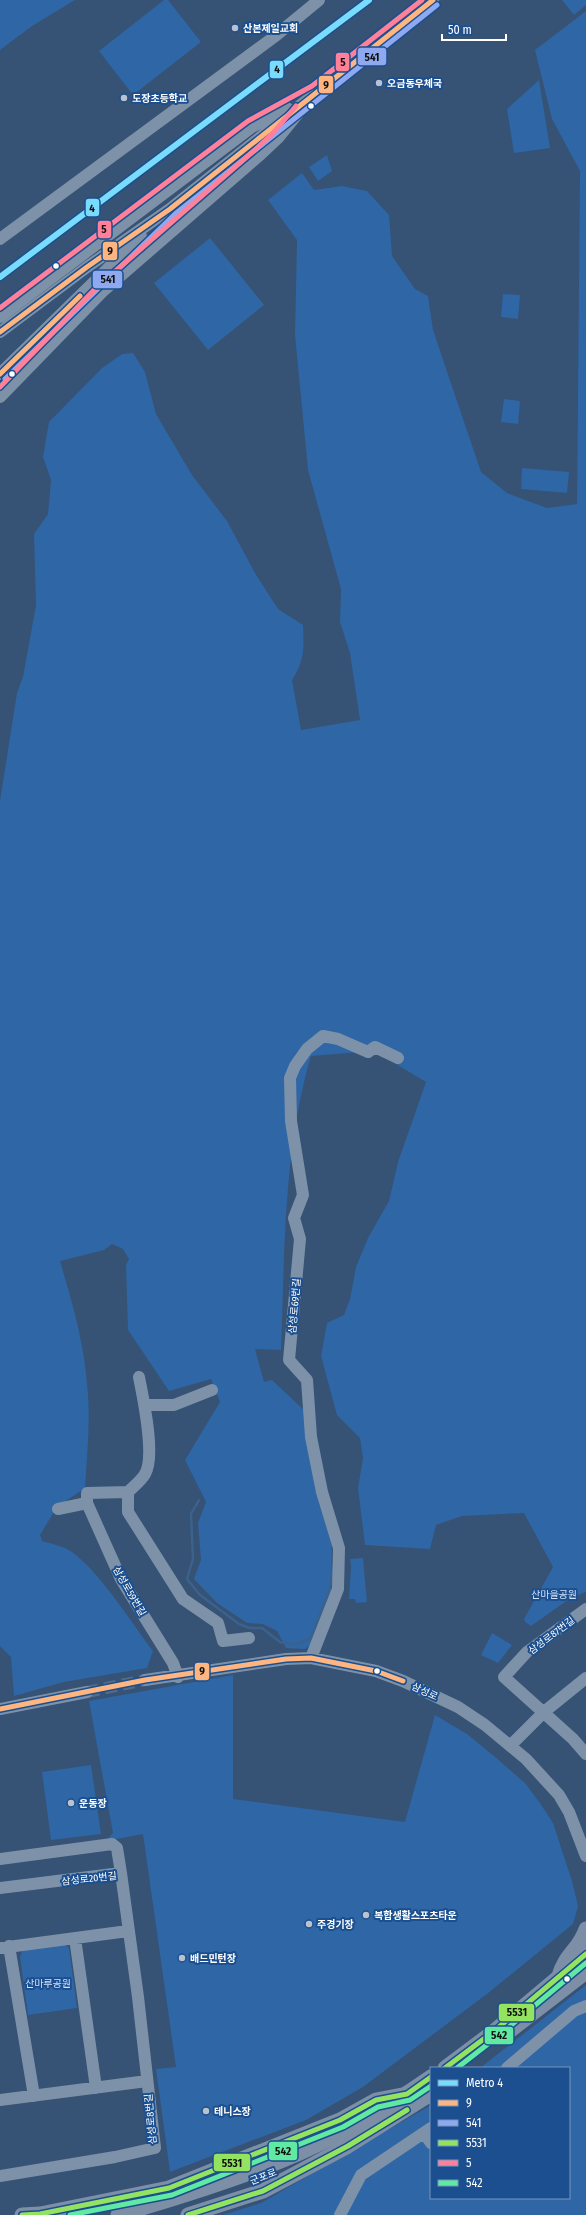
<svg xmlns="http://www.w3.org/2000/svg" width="586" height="2215" font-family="'Fira Sans Condensed','Noto Sans KR',sans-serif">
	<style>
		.green { fill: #2f66a5 }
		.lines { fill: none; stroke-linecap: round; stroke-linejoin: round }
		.stream { stroke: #3b618d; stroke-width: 2.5 }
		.minor-tunnel { stroke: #546c89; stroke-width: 12; stroke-dasharray: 12 6; stroke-linecap: butt }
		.minor { stroke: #7d92a8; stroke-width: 12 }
		.major { stroke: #7d8ea7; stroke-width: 15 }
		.bus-1-casing { stroke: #1b4f8f; stroke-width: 8 }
		.bus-2-casing { stroke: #1b4f8f; stroke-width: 8 }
		.bus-3-casing { stroke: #1b4f8f; stroke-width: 8 }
		.bus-4-casing { stroke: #1b4f8f; stroke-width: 8 }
		.bus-5-casing { stroke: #1b4f8f; stroke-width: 8 }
		.bus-1 { stroke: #ffb580; stroke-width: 5 }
		.bus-2 { stroke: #8fa9f0; stroke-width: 5 }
		.bus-3 { stroke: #93e360; stroke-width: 5 }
		.bus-4 { stroke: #ff8098; stroke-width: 5 }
		.bus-5 { stroke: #60e9a3; stroke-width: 5 }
		.metro-1-casing { stroke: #1b4f8f; stroke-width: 9 }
		.metro-1 { stroke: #7adcfd; stroke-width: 6 }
		.poi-dot { fill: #b9c2ce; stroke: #1b4f8f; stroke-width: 1.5 }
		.bus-dot { fill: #fff; stroke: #1b4f8f; stroke-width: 1.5 }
		.labels { text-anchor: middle; stroke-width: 4; stroke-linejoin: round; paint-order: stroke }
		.poi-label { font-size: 10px; font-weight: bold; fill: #fff; stroke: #1b4f8f; text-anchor: start }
		.street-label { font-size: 10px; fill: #fff; stroke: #1b4f8f }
		.park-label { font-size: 10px; fill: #cfe3fa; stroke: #1b4f8f }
		.line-badge { stroke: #1b4f8f; stroke-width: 1.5 }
		.pale-badge-label { font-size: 11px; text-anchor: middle; font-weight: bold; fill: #111 }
	</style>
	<rect width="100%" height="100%" fill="#365274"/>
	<path class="green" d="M0,0H75L32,26L0,50Z
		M164,0H168L201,42L133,95L99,51Z
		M562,0H586V5L574,15Z
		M586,11V1592L572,1597L531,1626L525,1622L524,1619L553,1567L524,1513L462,1516L436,1525L430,1549L365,1545L358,1488L363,1458L360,1438L337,1415L321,1356L327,1323L344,1315L350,1299L356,1267L368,1238L389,1201L398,1162L426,1082L374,1051L311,1056C283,1152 285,1252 281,1350L255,1349L264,1382L272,1380L306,1412L319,1503L332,1539L331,1598L315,1642L305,1649L286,1648L277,1631L263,1624L247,1623L217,1603L194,1579L201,1560L198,1523L206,1502L185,1460L220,1402L211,1379L169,1391L128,1330L126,1265L129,1259L123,1249L112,1244L104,1250L60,1261C72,1302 84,1342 87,1384C91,1419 87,1454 85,1488L57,1507L40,1535L42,1541C53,1544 67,1547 76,1555C103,1577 131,1622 153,1651L147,1668L64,1682L14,1696L11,1657L0,1646V801L17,693L23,677L36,605L34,534L48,514L51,480L43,457L49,422L102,368L122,354L133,353L145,372L156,414L192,475L227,521L255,573L278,609L303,625C304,648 305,660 292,680L301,730L360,720L350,653L340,622L341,589L308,470L295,335L297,240L268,200L302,173L314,190L342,186L367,191L389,215L392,256L415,289L428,296L433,330L481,472L507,493L547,508L577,504L580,171L552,119L535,50Z
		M539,80L550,148L514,153L507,109Z
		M327,155L332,171L318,181L309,167Z
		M210,238L264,305L208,350L154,283Z
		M503,294L520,295L518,319L501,317Z
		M504,399L520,401L518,424L501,422Z
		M522,468L569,472L567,493L521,489Z
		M363,1558L367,1602L356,1603L355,1599H349L351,1566L350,1559Z
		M492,1633L512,1645L498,1663L481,1655Z
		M233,1675V1799L405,1822L435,1715L467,1734L494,1756L525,1783L540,1803L553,1823L572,1881L578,1906L573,1924L487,1994L363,2087L306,2120L170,2172L156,2069L176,2067L143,1834L106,1841L113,1833L89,1701Z
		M91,1765L101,1834L51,1840L42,1772Z
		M65,1945L69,1948L77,2008L28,2015L20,1957L23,1950Z
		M586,1985V2215H223L261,2203L431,2105V2198H569V2068H480Z"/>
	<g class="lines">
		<path class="stream" d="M199,1500L191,1514L193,1559L187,1579L200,1595L239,1624L250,1628H262L280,1642L294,1645L311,1638L330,1589L333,1567"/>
		<path class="minor-tunnel" d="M87,1692L145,1680"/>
		<path class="minor" d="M0,239L274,37L319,0
			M0,317L252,127L287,108
			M0,332L87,267L170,209L433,0
			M0,374L141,236
			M0,397L102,292L261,154L278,138L300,111
			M145,1405H174L212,1390
			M128,1492V1512L183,1599L218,1623L223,1641L249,1638
			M87,1503V1493L128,1492C133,1487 141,1481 145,1474C156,1456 143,1398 139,1377
			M58,1509L87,1503L121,1579L173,1663L178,1677
			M586,1609L527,1652L504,1677L573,1739L586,1754
			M311,1658L338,1589L339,1548L322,1492L311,1437L307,1380L289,1360L300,1239L294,1218L303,1195L291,1121L290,1078L295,1066L307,1049L323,1036L338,1039L368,1052L375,1047L398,1058
			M145,1680L286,1659L311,1658L376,1671L403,1681L458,1707L485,1725L526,1759L559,1795L569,1812L586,1856
			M0,1709L87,1692
			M511,1745L544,1712L586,1678
			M0,1859L112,1844L117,1848L121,1873
			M0,1888L121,1873L138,1997L155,2148L115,2157L0,2176
			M75,1938L96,2088
			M9,1946L34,2096
			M0,1948L128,1931
			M507,2068L574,2011L586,2006
			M0,2100L147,2081
			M424,2133L431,2143
			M340,2215L361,2175L431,2128"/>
		<path class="major" d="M559,1976C565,1954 579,1950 586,1929
			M507,2033L586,1972
			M445,2068L493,2032L586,1954
			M22,2215L40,2214L169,2188L340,2120L376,2100L407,2094
			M118,2215C174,2199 229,2182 283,2160C335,2139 385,2109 431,2077
			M188,2215L263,2191L348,2146L431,2094"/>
		<defs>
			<path id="bus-1" d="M0,332L87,267L170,209L433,0
				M0,374L80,296
				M0,1709L145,1680L286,1659L311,1658L376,1671L403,1681"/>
			<path id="bus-2" d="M5,379L175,214L437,5"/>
			<path id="bus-3" d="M445,2068L493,2032L586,1954
				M22,2215L40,2214L169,2188L340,2120L376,2100L407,2094L431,2077
				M188,2215L263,2191L348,2146L407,2110"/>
			<path id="bus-4" d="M0,308L248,121L312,86L422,0
				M0,387L97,287L256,149L273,133L296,106"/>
			<path id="bus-5" d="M457,2068L497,2037L586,1963
				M70,2215L172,2195L343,2127L378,2107L410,2100L431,2086"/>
		</defs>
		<use href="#bus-1" class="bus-1-casing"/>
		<use href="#bus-2" class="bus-2-casing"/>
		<use href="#bus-3" class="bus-3-casing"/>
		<use href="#bus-4" class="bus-4-casing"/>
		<use href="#bus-5" class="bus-5-casing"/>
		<use href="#bus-1" class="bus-1"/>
		<use href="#bus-2" class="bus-2"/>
		<use href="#bus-3" class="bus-3"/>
		<use href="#bus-4" class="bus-4"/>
		<use href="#bus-5" class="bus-5"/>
		<defs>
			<path id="metro-1" d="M0,277L369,0"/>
		</defs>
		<use href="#metro-1" class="metro-1-casing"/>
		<use href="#metro-1" class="metro-1"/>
	</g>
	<g class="poi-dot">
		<circle cx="235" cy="28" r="4"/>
		<circle cx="379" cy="83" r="4"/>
		<circle cx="124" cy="98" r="4"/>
		<circle cx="71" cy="1803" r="4"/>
		<circle cx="366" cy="1915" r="4"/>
		<circle cx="309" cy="1924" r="4"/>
		<circle cx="182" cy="1958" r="4"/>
		<circle cx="206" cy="2111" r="4"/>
	</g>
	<g class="bus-dot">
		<circle cx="311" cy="106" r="3.5"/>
		<circle cx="56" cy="266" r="3.5"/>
		<circle cx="12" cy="374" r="3.5"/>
		<circle cx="377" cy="1671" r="3.5"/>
		<circle cx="567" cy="1979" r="3.5"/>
	</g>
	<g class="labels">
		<g class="poi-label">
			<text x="243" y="32">산본제일교회</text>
			<text x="387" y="87">오금동우체국</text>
			<text x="132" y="102">도장초등학교</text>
			<text x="79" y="1807">운동장</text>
			<text x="374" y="1919">복합생활스포츠타운</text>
			<text x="317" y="1928">주경기장</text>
			<text x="190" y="1962">배드민턴장</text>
			<text x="214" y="2115">테니스장</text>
		</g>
		<g class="street-label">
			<text transform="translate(294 1306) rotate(-85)" y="4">삼성로69번길</text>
			<text transform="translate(130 1591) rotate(60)" y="4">삼성로59번길</text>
			<text transform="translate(551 1635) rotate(-37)" y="4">삼성로87번길</text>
			<text transform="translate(425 1691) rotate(25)" y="4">삼성로</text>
			<text transform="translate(89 1878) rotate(-6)" y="4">삼성로20번길</text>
			<text transform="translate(150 2119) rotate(-95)" y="4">삼성로8번길</text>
			<text transform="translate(263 2176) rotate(-21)" y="4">군포로</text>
		</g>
		<g class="park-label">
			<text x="554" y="1598">산마을공원</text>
			<text x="48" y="1987">산마루공원</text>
		</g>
	</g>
	<g class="line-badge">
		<rect x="357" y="47" width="30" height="19" rx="4" fill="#8fa9f0"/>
		<rect x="335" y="52" width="15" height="20" rx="4" fill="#ff8098"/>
		<rect x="269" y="60" width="15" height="19" rx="4" fill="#7adcfd"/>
		<rect x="318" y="75" width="16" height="19" rx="4" fill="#ffb580"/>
		<rect x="85" y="198" width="15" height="19" rx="4" fill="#7adcfd"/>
		<rect x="97" y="220" width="15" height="19" rx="4" fill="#ff8098"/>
		<rect x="102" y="241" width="16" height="20" rx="4" fill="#ffb580"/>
		<rect x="92" y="270" width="31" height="19" rx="4" fill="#8fa9f0"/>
		<rect x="194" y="1662" width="16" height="19" rx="4" fill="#ffb580"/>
		<rect x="498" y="2003" width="37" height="19" rx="4" fill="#93e360"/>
		<rect x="484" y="2026" width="30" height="19" rx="4" fill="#60e9a3"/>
		<rect x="268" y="2141" width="30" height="20" rx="4" fill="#60e9a3"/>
		<rect x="213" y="2153" width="38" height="19" rx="4" fill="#93e360"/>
	</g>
	<g class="pale-badge-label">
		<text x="372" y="61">541</text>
		<text x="343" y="66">5</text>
		<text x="277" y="73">4</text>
		<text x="326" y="89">9</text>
		<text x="92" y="212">4</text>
		<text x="104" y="233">5</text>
		<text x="110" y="255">9</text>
		<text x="108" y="283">541</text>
		<text x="202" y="1675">9</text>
		<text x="517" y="2016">5531</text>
		<text x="499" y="2039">542</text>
		<text x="283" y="2155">542</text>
		<text x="232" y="2167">5531</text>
	</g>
	<rect x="430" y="2067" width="140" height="132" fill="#1b4f8f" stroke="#7695bc"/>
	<rect x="438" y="2080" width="20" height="6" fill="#7adcfd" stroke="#7695bc"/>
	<text x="466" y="2087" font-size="12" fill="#ffffff">Metro 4</text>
	<rect x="438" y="2100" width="20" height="6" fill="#ffb580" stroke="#7695bc"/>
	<text x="466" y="2107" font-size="12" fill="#ffffff">9</text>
	<rect x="438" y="2120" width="20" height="6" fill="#8fa9f0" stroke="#7695bc"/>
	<text x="466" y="2127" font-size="12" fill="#ffffff">541</text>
	<rect x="438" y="2140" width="20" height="6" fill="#93e360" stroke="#7695bc"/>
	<text x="466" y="2147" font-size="12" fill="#ffffff">5531</text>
	<rect x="438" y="2160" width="20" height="6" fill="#ff8098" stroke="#7695bc"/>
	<text x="466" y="2167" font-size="12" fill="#ffffff">5</text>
	<rect x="438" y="2180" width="20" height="6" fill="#60e9a3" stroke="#7695bc"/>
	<text x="466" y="2187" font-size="12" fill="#ffffff">542</text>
	<path d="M442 34v6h64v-6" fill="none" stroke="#ffffff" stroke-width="2"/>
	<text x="448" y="34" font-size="12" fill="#ffffff" stroke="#1b4f8f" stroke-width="3" paint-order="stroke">50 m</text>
</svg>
